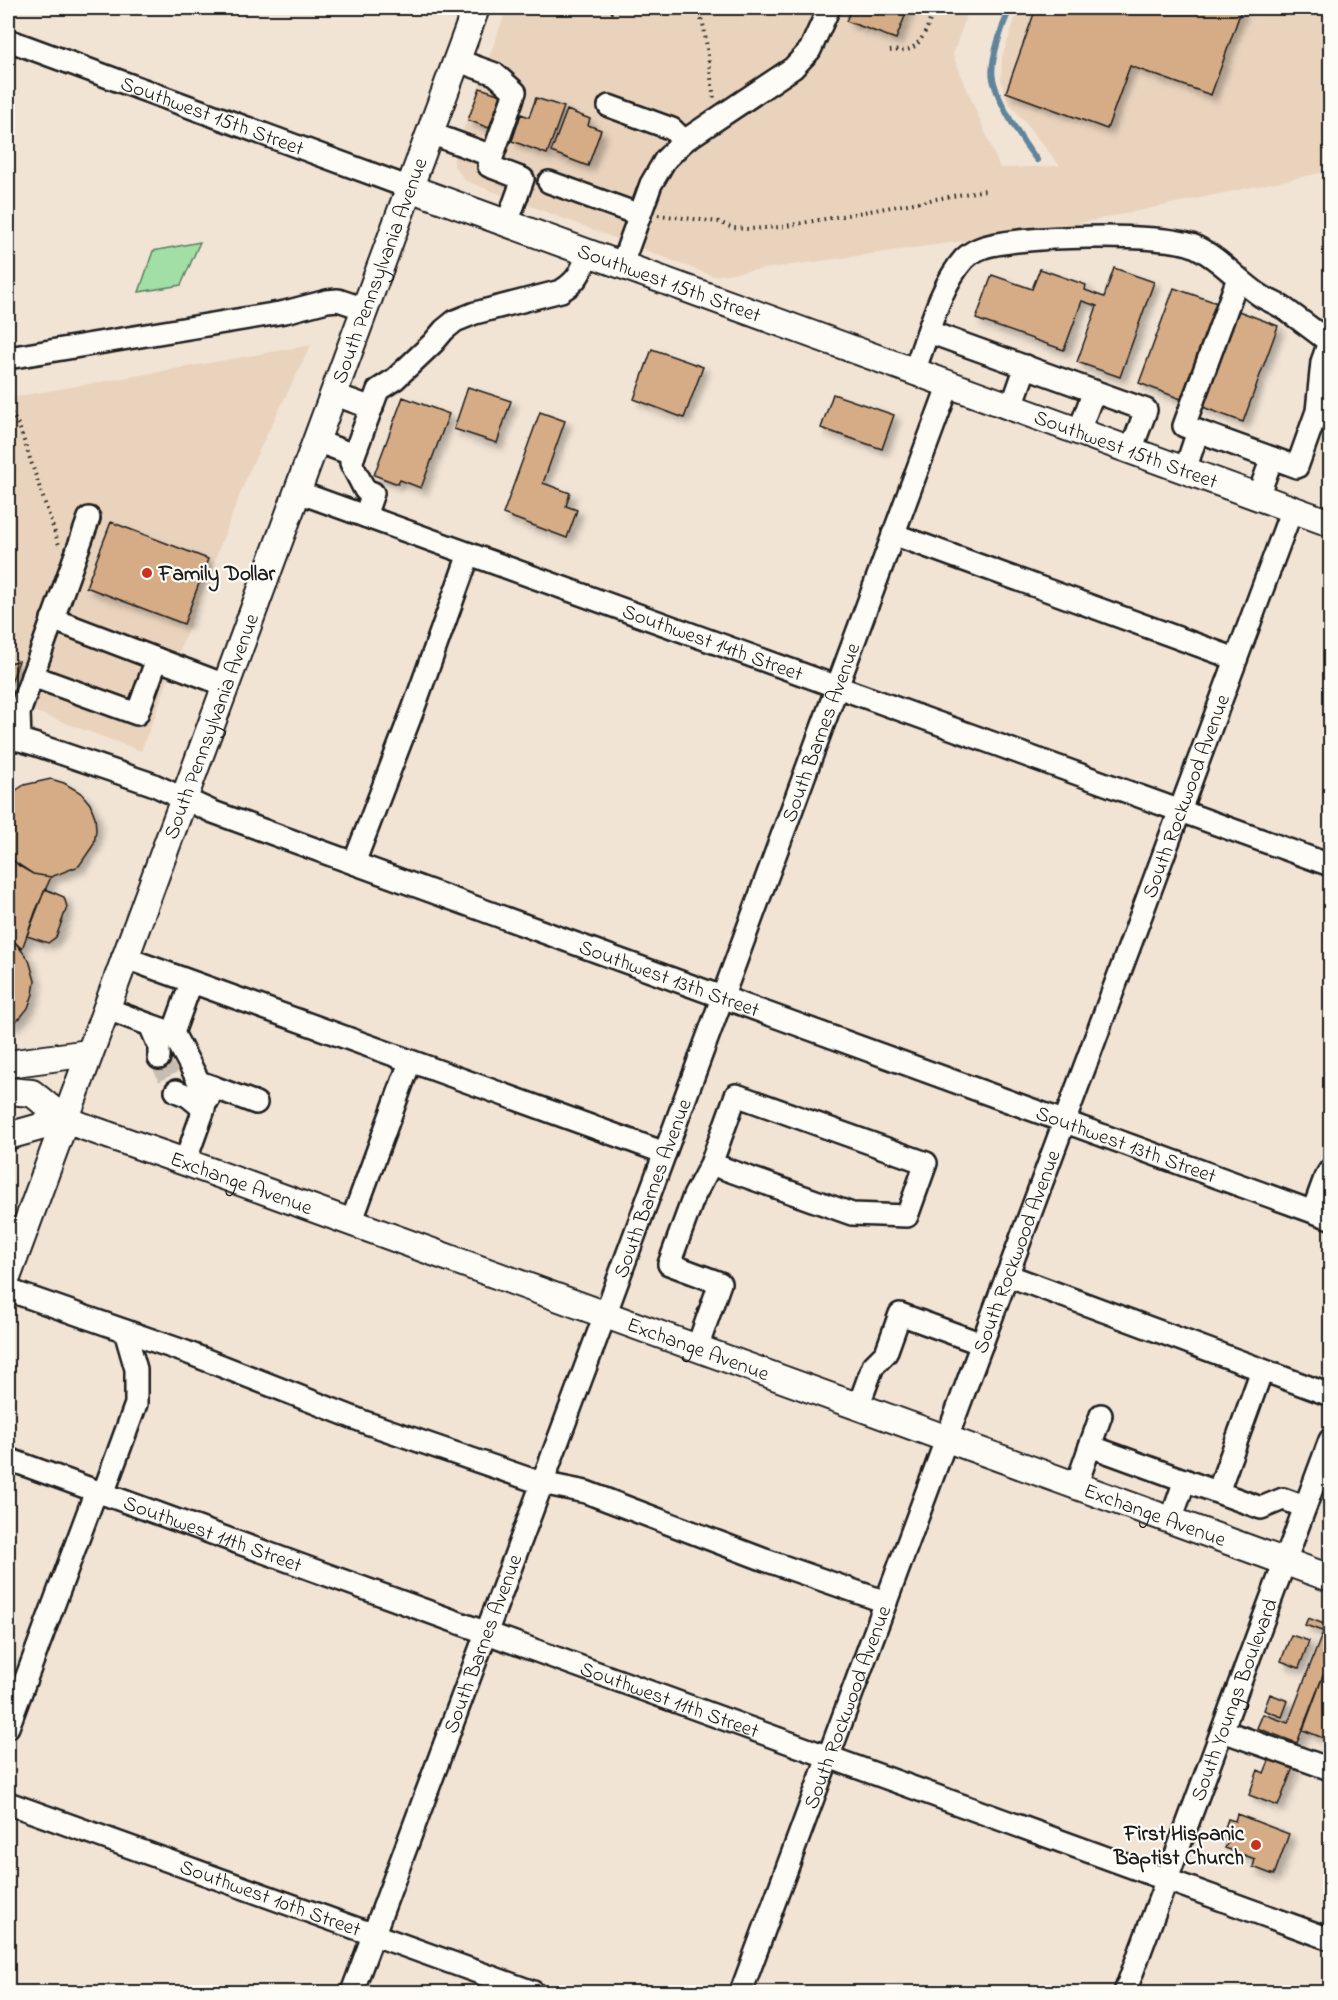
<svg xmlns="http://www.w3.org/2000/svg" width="1338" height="2000" font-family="'Indie Flower',sans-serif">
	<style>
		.built { fill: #e9d3bd }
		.green { fill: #a1dfa6; stroke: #5e7e61; stroke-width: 1.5 }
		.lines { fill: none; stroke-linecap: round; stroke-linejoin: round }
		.stream { stroke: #61859b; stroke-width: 6 }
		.building { fill: #d5ac86; stroke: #1c1c1c; stroke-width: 1.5; filter: url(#shadow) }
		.minor-tunnel { stroke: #c6bcb0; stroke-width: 21; stroke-dasharray: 21 10; stroke-linecap: butt }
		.minor-casing { stroke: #1c1c1c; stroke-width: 26 }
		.major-casing { stroke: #1c1c1c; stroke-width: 30 }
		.path { stroke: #1c1c1c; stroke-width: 4; stroke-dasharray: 1.5 4.5; stroke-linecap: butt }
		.minor { stroke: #fdfcf7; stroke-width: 21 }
		.major { stroke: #fdfcf7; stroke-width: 26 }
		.poi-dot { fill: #c8321e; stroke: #fdfcf7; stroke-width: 2 }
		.labels { text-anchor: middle; stroke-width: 4.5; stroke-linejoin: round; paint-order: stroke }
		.street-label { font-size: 21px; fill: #1c1c1c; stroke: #fdfcf7 }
		.poi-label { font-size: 21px; font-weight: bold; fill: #1c1c1c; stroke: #fdfcf7; text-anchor: start }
	</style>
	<defs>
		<filter id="shadow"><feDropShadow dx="5.5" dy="5.5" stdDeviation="3" flood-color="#0004"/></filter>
	</defs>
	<rect width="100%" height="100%" fill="#f1e4d5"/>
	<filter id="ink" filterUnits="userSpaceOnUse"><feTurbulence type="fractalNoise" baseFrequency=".0167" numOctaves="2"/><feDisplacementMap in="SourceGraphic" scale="12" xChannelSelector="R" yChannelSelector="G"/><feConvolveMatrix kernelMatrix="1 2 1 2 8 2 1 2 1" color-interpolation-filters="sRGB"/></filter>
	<g filter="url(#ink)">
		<path class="built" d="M507,8H969L953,55L1000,168L1060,166L1007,100L1001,80L1002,57L1019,8H1330V171L1051,229L713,276L466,181L454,166V155Z
			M311,345L249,471L141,751L28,709L8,712V398Z"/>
		<path class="green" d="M200,242L181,285L139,292L153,251Z"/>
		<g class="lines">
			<path class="stream" d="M1010,8C1003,24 989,62 993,79C998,102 1022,142 1037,160"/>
		</g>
		<path class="building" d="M852,8H908L896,39L846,21Z
			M1036,8H1242L1211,95L1130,66L1107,129L1006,92Z
			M480,88L501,95L489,128L468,120Z
			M536,98L564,107L547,154L512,141L521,114L529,117Z
			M567,110L590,119L588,125L601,130L588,166L551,152Z
			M1114,268L1154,282L1120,377L1077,362L1097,306L1082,301L1064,350L976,319L992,275L1032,289L1040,269L1086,285L1085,290L1104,297Z
			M1174,288L1217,303L1181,399L1139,383Z
			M1236,310L1278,326L1243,422L1200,406Z
			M652,349L703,367L684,418L634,399Z
			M468,387L511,401L497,443L454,429Z
			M833,394L894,415L882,449L821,428Z
			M403,397L449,414L421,488L400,480L398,484L374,475Z
			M540,412L565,421L543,483L570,493L566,506L577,510L567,538L503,514Z
			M111,522L208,559L184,624L86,587Z
			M19,661L8,691V663Z
			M51,779L64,783L81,793L90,804L95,817L96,830L94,844L79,866L51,877L33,874L10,859L8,855V803L15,791L24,785Z
			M8,855L19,866L33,874L51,877L36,910L22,949L14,941L8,938Z
			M45,889L64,897L67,907L56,937L48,943L27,936Z
			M8,938L14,941L29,960L35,981L33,994L28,1008L20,1018L8,1026Z
			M1308,1618L1324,1624L1322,1631L1305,1625Z
			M1326,1624L1330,1626V1657L1297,1743L1257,1728L1263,1714L1288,1723Z
			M1291,1635L1309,1641L1299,1668L1281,1661Z
			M1330,1657V1719L1323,1738L1303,1730Z
			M1270,1694L1288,1701L1282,1717L1264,1710Z
			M1271,1756L1294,1765L1278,1806L1249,1795L1258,1770L1264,1773Z
			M1237,1814L1289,1834L1274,1875L1253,1867L1255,1859L1225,1848L1228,1842L1221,1839L1228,1819L1235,1821Z"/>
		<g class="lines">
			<path class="minor-tunnel" d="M159,1058L176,1091"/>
			<defs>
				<g id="minor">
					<path id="s1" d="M8,40L410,188"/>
					<path d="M456,60L495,74L515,92L489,166L523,179L507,223"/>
					<path d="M609,106L672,129L684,141"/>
					<path d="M430,133L492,156"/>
					<path d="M549,182L640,215"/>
					<path d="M622,264L651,184L665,160L684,141L793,68L810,50L829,8"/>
					<path d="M929,332L1146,410L1131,450"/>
					<path d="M8,358L285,312L327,301L338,300L365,309"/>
					<path d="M914,371C928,336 939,287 964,259C968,255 974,251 979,249C1010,235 1167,232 1196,247C1221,259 1238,281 1261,296C1269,301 1278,304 1285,309C1300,320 1315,331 1329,342L1322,362L1317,411L1297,467L1184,426L1238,278"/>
					<path d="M333,394L372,408"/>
					<path d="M1012,406L1026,366"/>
					<path d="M1079,431L1094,391"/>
					<path d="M316,441L354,455"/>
					<path d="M1185,470L1198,431"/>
					<path id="s2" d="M298,492L1330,865"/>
					<path d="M1258,496L1272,458"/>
					<path d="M365,516L373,493L365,490L351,463L378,390L395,379L433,343L444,330L455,321L475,313L561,291C579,280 581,271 589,252"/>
					<path d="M893,534L1236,659"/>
					<path d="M52,619L225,685"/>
					<path d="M32,676L137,714L157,659"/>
					<path id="s3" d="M8,739L20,740L37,745L152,784L213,812L1330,1218"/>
					<path d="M20,740L19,713L89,518"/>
					<path d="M354,863L414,707L469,554"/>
					<path d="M123,957L665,1153"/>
					<path d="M105,1008L150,1025L159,1046V1058"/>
					<path d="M150,1025L173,1033L199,1082L213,1087"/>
					<path d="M173,1033L191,983"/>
					<path d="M176,1091L188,1096L204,1109L185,1162"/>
					<path d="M208,1100L213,1087L256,1103"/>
					<path d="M1313,1211L1325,1178L1330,1170"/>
					<path d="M351,1223L410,1062"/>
					<path d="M1007,1275L1330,1395"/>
					<path d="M8,1290L186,1352L367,1423L541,1483L586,1492L765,1560L886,1602"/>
					<path d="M697,1348L720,1283L669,1264L694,1196L711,1164L736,1095L926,1163L907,1216L852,1214L711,1164"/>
					<path d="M858,1407L873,1366L886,1353L900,1314L982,1344"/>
					<path d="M1090,1446L1261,1508L1283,1499L1305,1507"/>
					<path id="s4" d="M8,1459L1330,1939"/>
					<path d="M1076,1486L1101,1415"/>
					<path d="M1218,1492L1262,1370"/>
					<path d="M103,1494L136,1404V1369L125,1331"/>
					<path d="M1171,1520L1185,1480"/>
					<path d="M8,1727L96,1491"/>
					<path d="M1223,1731L1330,1769"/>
					<path id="s5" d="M8,1803L533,1992"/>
					<path id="s6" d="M352,1992L605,1315L949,384"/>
					<path id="s7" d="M741,1992L1292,509"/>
					<path id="s8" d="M1125,1992L1330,1440"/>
				</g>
				<g id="major">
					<path id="s9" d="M410,188L1330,523"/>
					<path d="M8,1064L89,1053"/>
					<path id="s10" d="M8,1091L32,1093L65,1120L185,1162L1330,1578"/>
					<path d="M8,1136L65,1120"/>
					<path id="s11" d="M8,1275L476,8"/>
				</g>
			</defs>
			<use href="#minor" class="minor-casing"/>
			<use href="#major" class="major-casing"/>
			<path class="path" d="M697,8L704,27L714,99
				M611,13L621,8
				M890,51C896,50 904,51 910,49C922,44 933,19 931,8
				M658,215L719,222L733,228L749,229L780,227L986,190
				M8,408L19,426L59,545"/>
			<use href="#minor" class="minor"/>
			<use href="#major" class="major"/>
		</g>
	</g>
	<g class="poi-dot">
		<circle cx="147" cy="573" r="6"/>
		<circle cx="1256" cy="1845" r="6"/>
	</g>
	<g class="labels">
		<g class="street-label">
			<text dy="7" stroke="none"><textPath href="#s1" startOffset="218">Southwest 15th Street</textPath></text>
			<text dy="7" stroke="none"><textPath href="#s11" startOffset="1071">South Pennsylvania Avenue</textPath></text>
			<text dy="7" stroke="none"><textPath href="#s9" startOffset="276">Southwest 15th Street</textPath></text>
			<text dy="7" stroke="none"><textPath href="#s9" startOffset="762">Southwest 15th Street</textPath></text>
			<text dy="7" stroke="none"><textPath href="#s2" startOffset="441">Southwest 14th Street</textPath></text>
			<text dy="7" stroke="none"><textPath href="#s11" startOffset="585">South Pennsylvania Avenue</textPath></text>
			<text dy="7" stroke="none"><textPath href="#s6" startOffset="1344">South Barnes Avenue</textPath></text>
			<text dy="7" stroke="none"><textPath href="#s7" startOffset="1276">South Rockwood Avenue</textPath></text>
			<text dy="7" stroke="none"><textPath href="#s3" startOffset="704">Southwest 13th Street</textPath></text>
			<text dy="7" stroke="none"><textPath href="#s3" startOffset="1190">Southwest 13th Street</textPath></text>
			<text dy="7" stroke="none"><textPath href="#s10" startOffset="254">Exchange Avenue</textPath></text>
			<text dy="7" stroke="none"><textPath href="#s6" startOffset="858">South Barnes Avenue</textPath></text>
			<text dy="7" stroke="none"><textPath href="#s7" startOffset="790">South Rockwood Avenue</textPath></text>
			<text dy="7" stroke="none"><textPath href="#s10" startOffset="740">Exchange Avenue</textPath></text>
			<text dy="7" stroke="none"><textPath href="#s10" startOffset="1226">Exchange Avenue</textPath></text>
			<text dy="7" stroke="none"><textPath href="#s4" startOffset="218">Southwest 11th Street</textPath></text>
			<text dy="7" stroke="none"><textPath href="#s6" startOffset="372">South Barnes Avenue</textPath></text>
			<text dy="7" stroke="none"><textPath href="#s4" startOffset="704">Southwest 11th Street</textPath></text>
			<text dy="7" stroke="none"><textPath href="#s8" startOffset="312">South Youngs Boulevard</textPath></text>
			<text dy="7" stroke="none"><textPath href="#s7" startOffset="304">South Rockwood Avenue</textPath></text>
			<text dy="7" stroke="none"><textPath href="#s5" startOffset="279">Southwest 10th Street</textPath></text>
		</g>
		<g class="poi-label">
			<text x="159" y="580">Family Dollar</text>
			<text x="1244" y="1840" text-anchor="end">First Hispanic<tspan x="1244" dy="24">Baptist Church</tspan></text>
		</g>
	</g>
	<rect width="1338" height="2000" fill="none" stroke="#fdfcf7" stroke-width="30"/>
	<rect x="15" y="15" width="1308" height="1970" fill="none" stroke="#1c1c1c" stroke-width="2" filter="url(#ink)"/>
</svg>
